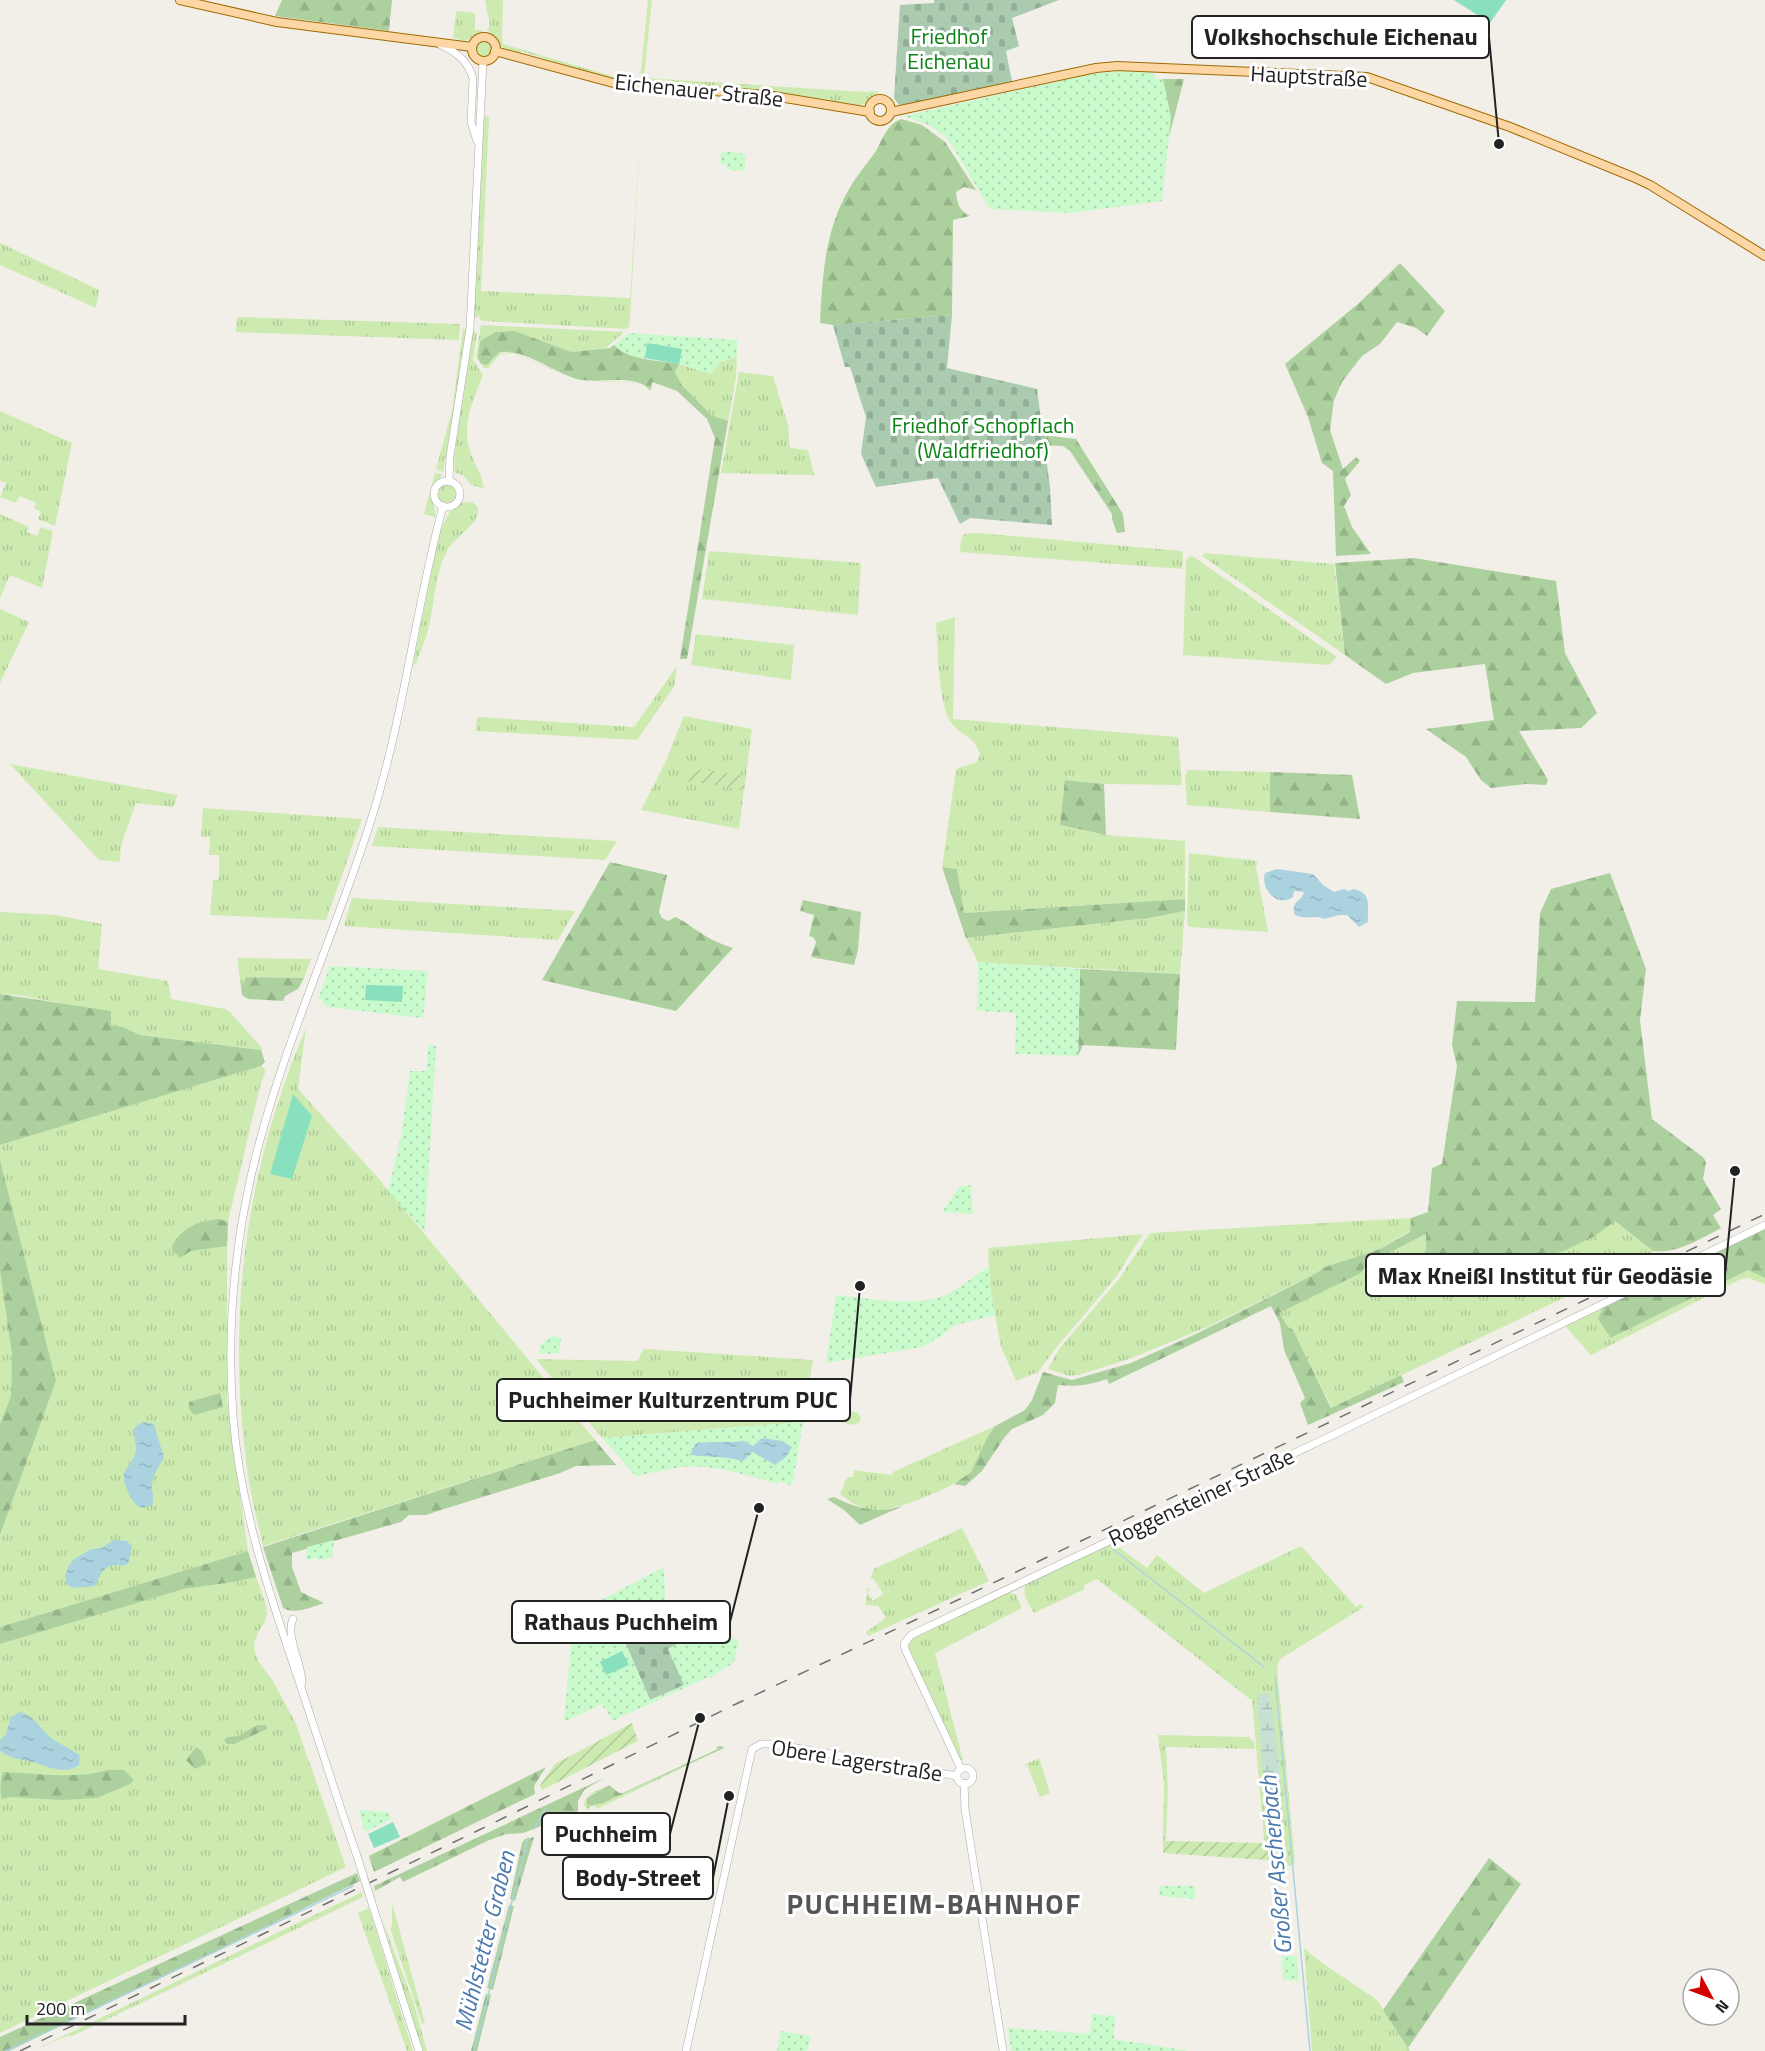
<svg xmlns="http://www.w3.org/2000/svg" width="1765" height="2051" font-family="'Titillium Web',sans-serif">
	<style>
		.grass { fill: url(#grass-tufts); fill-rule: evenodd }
		.forest { fill: url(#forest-firs) }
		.wetland { fill: url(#wetland-marsh) }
		.cemetery { fill: url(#cemetery-stones) }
		.park { fill: url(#park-dots) }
		.garden { fill: url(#garden-furrows) }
		.pitch { fill: #88e0be }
		.water { fill: url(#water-ripples) }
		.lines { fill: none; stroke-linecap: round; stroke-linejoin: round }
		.stream { stroke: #aad3df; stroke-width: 1.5 }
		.minor-casing { stroke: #a9a9a9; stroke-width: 8 }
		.major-casing { stroke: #a06b00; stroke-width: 10 }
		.minor { stroke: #fff; stroke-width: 7 }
		.major { stroke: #fcd6a4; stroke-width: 8 }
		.rail { stroke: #707070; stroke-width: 1.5; stroke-dasharray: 12 12; stroke-linecap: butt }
		.minor-bridge-casing { stroke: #a9a9a9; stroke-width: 8; stroke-linecap: butt }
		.minor-bridge { stroke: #fff; stroke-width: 7 }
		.labels { text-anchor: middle; stroke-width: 6; stroke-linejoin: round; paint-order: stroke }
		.park-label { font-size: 22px; fill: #0c8416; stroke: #fff }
		.street-label { font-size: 22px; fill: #222; stroke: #fff }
		.water-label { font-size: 24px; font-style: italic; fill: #4a7aab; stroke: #fff }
		.district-label { font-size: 28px; font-weight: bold; letter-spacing: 1.5px; fill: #555; stroke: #fff }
		.leader { fill: none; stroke: #222; stroke-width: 2 }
		.callout-dot { fill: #222; stroke: #fff; stroke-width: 2 }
		.callout { fill: #fff; stroke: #222; stroke-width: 2 }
		.callout-label { font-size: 24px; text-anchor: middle; font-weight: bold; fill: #222 }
	</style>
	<defs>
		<pattern id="grass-tufts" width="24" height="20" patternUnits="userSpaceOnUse" patternTransform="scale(1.5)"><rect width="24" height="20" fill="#cdebb0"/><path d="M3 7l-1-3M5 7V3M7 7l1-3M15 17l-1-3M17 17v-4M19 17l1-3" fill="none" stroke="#b0c997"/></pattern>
		<pattern id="forest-firs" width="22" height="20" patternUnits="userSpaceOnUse" patternTransform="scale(1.5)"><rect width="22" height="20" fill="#add19e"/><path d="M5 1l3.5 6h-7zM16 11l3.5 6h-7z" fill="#95b388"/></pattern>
		<pattern id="wetland-marsh" width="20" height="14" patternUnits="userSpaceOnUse" patternTransform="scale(1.5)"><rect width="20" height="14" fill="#c6e0d4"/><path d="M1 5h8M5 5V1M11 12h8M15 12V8" fill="none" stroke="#aac0b6"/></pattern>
		<pattern id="cemetery-stones" width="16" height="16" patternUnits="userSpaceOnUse" patternTransform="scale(1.5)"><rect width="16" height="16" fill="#aacbaf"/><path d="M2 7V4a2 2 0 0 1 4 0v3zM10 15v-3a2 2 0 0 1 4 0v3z" fill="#92ae96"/></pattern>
		<pattern id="park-dots" width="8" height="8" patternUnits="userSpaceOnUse" patternTransform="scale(1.5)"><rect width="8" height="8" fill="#c8facc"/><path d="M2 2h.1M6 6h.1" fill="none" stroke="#acd6af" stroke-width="1.8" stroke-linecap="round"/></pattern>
		<pattern id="garden-furrows" width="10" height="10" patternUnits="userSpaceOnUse" patternTransform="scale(1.5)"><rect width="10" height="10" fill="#cdebb0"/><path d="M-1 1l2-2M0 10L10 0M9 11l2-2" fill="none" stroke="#b0c997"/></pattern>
		<pattern id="water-ripples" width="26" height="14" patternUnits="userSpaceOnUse" patternTransform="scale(1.5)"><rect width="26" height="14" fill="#aad3df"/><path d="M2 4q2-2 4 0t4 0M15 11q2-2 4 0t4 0" fill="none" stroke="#92b5bf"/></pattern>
	</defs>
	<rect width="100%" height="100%" fill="#f2efe9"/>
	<path class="grass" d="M485,0H503L502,39L503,44L615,77L636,81L640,79L648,0H652L644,77L641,83L609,79L521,51L520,53L507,50L500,45L487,29L490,26Z
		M456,11L475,13V30H483L482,32L465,41L453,38Z
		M475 49a9 9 0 1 1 18 0a9 9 0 1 1-18 0Z
		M646,78L865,92L879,91L868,103L860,105L778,92L645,83Z
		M486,115L489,118L481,291L630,298L641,124L630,318L629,327L626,329L485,321L480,320L479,315L474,319L484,119Z
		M0,243L99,290L96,308L0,265Z
		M237,317L460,324L459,340L236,332Z
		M481,325L624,332L606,348L571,352L515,331L496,332L491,361L498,353L512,352L577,379L639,383L651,390L649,391L644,385L637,383L578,380L513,353L500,354L488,368H484L476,357Z
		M463,328L467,329L453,421L443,472L436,469L452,411Z
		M472,330L477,333L473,360L483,375C474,398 462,423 469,448C473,462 482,473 484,488L471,485L463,475L455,473L454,459Z
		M737,357L736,377L728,421L711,415L681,384L675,372L679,364L711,374L720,362Z
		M739,372L773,376L788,425L790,448L808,450L814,475L721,473Z
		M0,411L72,443L55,526L38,519L41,512L34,508L36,503L20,496L16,503L0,497L6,483L0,481Z
		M435,473L442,474C440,481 434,485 433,492C431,501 436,508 435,517L424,514Z
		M438 494a9 9 0 1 1 18 0a9 9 0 1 1-18 0Z
		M472,502L478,507C481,525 454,536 447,551C433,577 435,610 426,637C423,646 419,655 416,664L413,665L439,533L450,511L461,503Z
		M0,514L29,527L27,532L37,536L41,527L53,531L42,588L10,575L0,598Z
		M979,533L1181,551L1183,553L1182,569L960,552L961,540L964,534Z
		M709,551L861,563L858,615L702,599Z
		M1205,553L1334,564L1345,655L1202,556Z
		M1190,556L1194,557L1337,657L1329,665L1183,655L1186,561Z
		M0,609L29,622L0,683Z
		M955,617L953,719L1178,737L1182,785L1104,784L1066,780L1060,825L1106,835L1185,841V899L963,913L957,869L942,867L956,769L977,762L980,755C975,734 960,737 950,721C938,701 938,647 936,623Z
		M696,634L794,645L791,680L691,665Z
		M677,666L674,687L637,740L476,731L477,717L634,727Z
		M684,716L752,729L739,829L641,810L665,763Z
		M10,764L178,795L173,807L136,803L121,845L120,862L99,860Z
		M1188,770L1270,772V812L1187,805L1185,776Z
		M203,808L362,819L326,920L210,915L213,880L219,879V855H209L210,837H201Z
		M378,827L617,841L605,860L372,846Z
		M1189,853L1258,861L1256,867L1268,932L1191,927L1187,925Z
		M352,898L575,911L558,940L344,926Z
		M1185,911L1180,974L978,962L966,938L1149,918Z
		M0,912L56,915L102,924L98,969L168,981L171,999L225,1009L230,1012L263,1049L261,1050L140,1035L123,1027L111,1025V1012L17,995L0,994Z
		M237,958L311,959L304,978L246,977L241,988Z
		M306,1028L298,1089L379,1179L595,1440L263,1546C258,1523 251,1499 248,1475C226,1319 244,1173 306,1028ZM293,1095L312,1116L270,1174Z
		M261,1066L266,1070L260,1086L228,1222L227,1246V1401L248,1551L0,1627V1535L56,1381L0,1161V1145Z
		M1411,1218L1410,1231L1380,1249L1325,1267L1315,1274L1205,1328L1129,1359L1079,1375L1069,1376L1048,1369L1059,1349L1119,1279L1150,1233Z
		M1615,1221L1653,1251L1648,1258L1332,1408L1293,1331L1287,1326L1278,1313L1361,1273L1366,1265L1427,1234L1426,1263L1431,1270L1470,1260L1498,1257L1595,1236Z
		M1143,1234L1116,1277L1056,1348L1038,1372L1016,1381L1001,1347L990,1286L988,1248Z
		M1748,1269L1765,1278V1284L1748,1278L1741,1279L1591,1355L1564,1325L1604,1305L1612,1338Z
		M0,1271L12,1355L11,1396L0,1424Z
		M644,1349L813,1360L803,1422L602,1438L536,1359L637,1361Z
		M841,1410L857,1412L861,1417L860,1422L854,1425L841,1422L838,1416Z
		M995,1426C986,1440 980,1460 971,1471C959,1486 891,1513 873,1511C860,1509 850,1502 840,1494L847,1477H853L854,1470L892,1475L893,1472Z
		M962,1528L989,1581L868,1636L866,1632L886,1618L878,1606L865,1605L868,1587L870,1590L867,1592L873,1601L883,1594L874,1579H870L874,1569Z
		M1112,1542L1147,1568L1157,1555L1204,1593L1301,1546L1356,1607L1361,1604L1364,1607L1280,1659L1277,1668L1295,1863L1290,1866L1284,1865L1281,1861L1282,1852L1268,1845L1264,1839L1252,1699L1251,1700L1097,1579L1084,1585L1085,1589L1034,1613C1029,1604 1020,1593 1027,1583Z
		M256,1577L266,1605L267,1614L265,1622L258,1632L254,1644L255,1652L258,1661L273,1681L296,1724L346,1867L0,2033V1644L184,1589L234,1582Z
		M1008,1592L1016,1595L1022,1608L935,1653L963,1760H961L909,1649V1643L915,1637Z
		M1158,1735L1249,1737L1254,1742L1255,1749L1166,1747L1168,1791L1166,1841L1163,1843L1164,1783Z
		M724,1748L599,1808L596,1809V1806H591L589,1810L584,1805C586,1792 599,1790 609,1785L587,1797L589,1806L603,1803Z
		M1039,1758L1050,1793L1040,1797L1027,1765L1022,1766Z
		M362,1892L363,1896L359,1899L70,2037L69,2035L32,2051Z
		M392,1903L425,2023L422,2024L390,1928L392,1927Z
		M369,1908L413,2051H407L358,1913Z
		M382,1918L414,2004L427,2051H421Z
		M1304,1948L1321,1962L1377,2000L1410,2051H1312Z"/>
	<path class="forest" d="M282,0H392L389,31L275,16Z
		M1163,79H1184L1169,137L1160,100Z
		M901,119L922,125L945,142L976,190L964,187L956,192C957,203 959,211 970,216L953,220L952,315L833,325L820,323C822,277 825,230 849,189C857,175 867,164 876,151C883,139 886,125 901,119Z
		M1400,263L1445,311L1427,336L1416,328L1397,322L1380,344L1362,356L1342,382L1334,400L1330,430L1343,469L1356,457L1360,461L1345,479L1351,495L1344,506L1352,527L1371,554L1336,556L1333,471L1322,463L1308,417L1285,364L1359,303Z
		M515,331L571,352L610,348L614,345C630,361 658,360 679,364L675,372L681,384L711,415L728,421L687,659H680L715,438L707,419L677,391L652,382L651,390C633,373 600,384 578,379C554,373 522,346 498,353L487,365L481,364L478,358L480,341L496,332Z
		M1041,435L1076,439L1123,514L1125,532L1117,533L1112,519V514L1070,451L1063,446L1039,445Z
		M1414,558L1556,581L1565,653L1597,713L1581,728L1519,731L1548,780L1546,785L1526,784L1491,788L1481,780L1466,757L1426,729L1494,720L1485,664L1413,673L1386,684L1345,655L1335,563Z
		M1270,772L1352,775L1360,819L1270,812Z
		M1065,780L1104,784L1106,835L1060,825Z
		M610,862L667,875L659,912L662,918L668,921L675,917C685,921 692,928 701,933C711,940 721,944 733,948L676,1011L542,980Z
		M942,867L957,869L964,913L1185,899V911L1149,918L966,938Z
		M1610,873L1646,969L1640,1020L1652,1119L1704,1158L1706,1163L1703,1179L1721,1209L1713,1215L1721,1228C1700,1239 1677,1254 1653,1251L1615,1221L1595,1236L1562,1252L1529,1256L1470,1260L1431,1270L1426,1263V1234L1366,1265L1361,1273L1279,1313L1287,1326L1293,1330L1331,1408L1401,1375L1404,1382L1308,1425L1300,1403L1305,1398L1284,1350L1280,1323L1271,1306L1109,1384L1107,1379C1090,1385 1076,1387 1058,1385L1055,1403L1043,1415L1012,1429L1004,1438L982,1471L965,1486L954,1484L971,1472L987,1438L995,1426L1025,1410L1032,1400L1043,1372L1072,1380L1131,1363L1198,1333L1315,1274L1325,1267L1380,1249L1410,1232L1411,1218L1428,1212L1432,1168L1442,1164L1457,1066L1452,1045L1457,1001L1535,1002L1540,913L1551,889Z
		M803,900L861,912L858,950L854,965L811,957L816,942L813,937L809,936L814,915L800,911Z
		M1080,969L1180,974L1176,1050L1083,1045L1078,1056Z
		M246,977L304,978L298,989L285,996L283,1001L248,999L242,995L241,988Z
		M0,994L111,1011V1025L123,1027L140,1035L261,1050L265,1062L261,1066L0,1145Z
		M0,1160L56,1381L0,1535V1424L11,1396L12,1355L0,1271Z
		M219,1219L228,1222L227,1246L191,1251L180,1258L172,1250V1246C183,1226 198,1222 219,1219Z
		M1765,1228V1278L1748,1270L1611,1338L1598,1319L1604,1305Z
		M220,1393L223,1407L194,1415L189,1409V1402Z
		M595,1440L616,1465L576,1466L560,1473L441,1510L426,1515H409L401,1522L292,1553V1567L301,1592L324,1603C311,1607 296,1615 283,1608L263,1547Z
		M834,1497C858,1509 877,1514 903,1506L860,1525L844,1510L827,1499Z
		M248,1551L256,1577L234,1582L184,1589L0,1644V1627Z
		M257,1725H266L267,1729L234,1744H227L224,1740L227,1737L239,1736Z
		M721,1746L724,1748L603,1803L589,1806L587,1804V1798L609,1785L619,1793H623L718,1749L716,1747Z
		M196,1747C203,1751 206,1756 205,1764L195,1769L186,1760Z
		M546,1767L534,1786L535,1794L374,1872L369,1856Z
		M108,1770H124L134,1780L130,1784L97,1798L63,1800L10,1797L2,1799C0,1791 0,1780 3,1772C38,1773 73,1780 108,1770Z
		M604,1778L584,1790L578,1801V1811L573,1814L523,1833L506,1834L487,1841L403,1882L400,1877L375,1891L374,1886Z
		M534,1837L515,1901L510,1899L522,1843L525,1839Z
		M1489,1858L1521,1884L1408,2048L1383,2010Z
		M357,1873L360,1881L9,2051H0V2037Z
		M509,1905L514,1906L493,1990L487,1988Z
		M486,1994L491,1995L477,2051H471Z"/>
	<path class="wetland" d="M1264,1692L1270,1694L1278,1750L1284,1834L1283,1846L1268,1838L1257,1698Z"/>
	<path class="cemetery" d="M934,0H1059L1012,18L1019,46L1006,51L1012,82L928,102L899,105L894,98L900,5L934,3Z
		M952,315L947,368L1037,389L1050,487L1052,525L970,518L960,524L938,478L876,487L861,454L866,417L850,367H845L833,325Z
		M659,1600L683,1629V1641L668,1649L685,1685L650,1700L615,1619Z"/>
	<path class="park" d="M1123,71L1153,72L1155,79H1163L1171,117L1162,201L1070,213L990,209L948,139L931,126L904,116L1090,74Z
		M724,151L746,154L745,171L727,170V165L720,164L721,153Z
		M630,333L737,340V357L720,362L711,374C701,371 691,367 680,364C658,358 631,362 614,345Z
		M978,962L1080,969L1078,1056L1015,1054L1016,1013L977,1011Z
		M330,966L428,971L423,1018L327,1007L319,997Z
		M428,1045L436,1046L425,1232L388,1191L401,1137L410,1071H427Z
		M971,1185L973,1214L942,1212L960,1186Z
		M989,1267L990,1286L995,1315L955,1325L940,1337L922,1347L826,1363L836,1295C867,1298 902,1305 933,1299C954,1295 971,1277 989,1267Z
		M551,1336L561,1338L559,1353L540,1354L539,1346Z
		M803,1422L793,1482L790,1485L779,1481L778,1484C746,1475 715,1464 682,1467C667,1469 651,1473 636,1476L602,1438Z
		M334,1540L332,1558L318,1560L316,1557L308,1561L306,1558L307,1547Z
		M664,1567L665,1599L615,1619L650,1700L684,1685L668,1649C676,1645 684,1642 690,1636C703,1626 711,1615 727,1612L723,1635L739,1640L734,1662L710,1678L708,1677L612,1721L606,1708L604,1709L602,1704L566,1721H564L573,1622L578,1612Z
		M359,1810L387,1812L392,1819L365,1832Z
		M1160,1886H1195V1899L1159,1896Z
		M1282,1956H1297L1299,1981L1283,1980Z
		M1092,2014L1115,2016L1114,2039L1189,2051H1011L1008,2028L1090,2034Z
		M781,2031L811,2036L807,2051H777Z"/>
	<path class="garden" d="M690,768L746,776L744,790L688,781Z
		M632,1723L638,1741L542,1790L540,1785L555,1764Z
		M1166,1841L1263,1843L1281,1854V1861L1163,1853V1843Z"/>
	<path class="pitch" d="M1454,0H1506L1490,23Z
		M647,343L682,349L679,364L645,358Z
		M366,985L403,986L402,1002L365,1000Z
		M293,1094L312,1116L292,1179L270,1174Z
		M622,1651L629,1665L606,1675L600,1662Z
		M393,1822L400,1837L374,1848L368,1834Z"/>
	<path class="water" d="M1277,869L1313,874L1323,885L1334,892L1344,889L1349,891L1353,889C1373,893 1367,906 1368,922L1359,927L1347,915H1339L1324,919C1315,914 1304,921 1294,914C1292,899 1302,902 1304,892L1294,891L1293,897C1276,908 1260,888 1265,873Z
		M144,1422L154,1424L164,1458C158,1467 153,1475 152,1485C152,1493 155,1498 152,1505L143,1508C136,1506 134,1503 130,1496C114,1465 134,1471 136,1448C136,1441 133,1436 134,1429L137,1425Z
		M762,1438L782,1441L792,1447L786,1457L775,1465L753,1452L743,1461L729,1458L690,1455L696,1443C712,1441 728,1443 744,1441L753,1446Z
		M114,1540L127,1541L132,1546L129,1561L126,1565C122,1566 119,1565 115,1565C102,1566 100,1577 95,1586L75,1588L67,1585L65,1576L69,1565L73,1560L91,1549L102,1548Z
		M20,1712C37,1717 41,1731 54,1740C63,1746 72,1749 80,1756L79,1765C65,1776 47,1766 32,1762C17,1758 14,1760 0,1751V1740L6,1734L11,1717Z
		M1268,1781L1278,1784L1276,1793L1281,1809L1282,1830L1272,1833L1273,1806Z"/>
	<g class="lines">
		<path class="stream" d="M1113,1549L1264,1667
			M1275,1676L1310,2051
			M534,1829L546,1808
			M6,2051L353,1886
			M474,2051L528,1838"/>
		<defs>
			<path id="minor" d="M441,45C457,52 469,62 473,79L471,122L477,141
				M434 494a13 13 0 1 1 26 0a13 13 0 1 1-26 0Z
				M449,482L450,456L470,328L483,61
				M293,1619C285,1636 302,1663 302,1683
				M957 1776a8 8 0 1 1 16 0a8 8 0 1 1-16 0Z
				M961,1769L905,1649L904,1644L911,1635L1339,1432L1765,1225
				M964,1783L965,1809L1003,2051
				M356,1853C337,1798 319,1742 301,1687C271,1599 240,1509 233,1416C227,1335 234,1250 252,1172C280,1051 334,938 371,820C404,717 415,610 443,506
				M377,1919L419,2051
				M686,2051L752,1749L761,1744H773L957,1776"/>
			<path id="major" d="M180,0L277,22L472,47
				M472 49a12 12 0 1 1 24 0a12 12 0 1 1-24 0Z
				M495,51L617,84L767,95L870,112
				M869 110a11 11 0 1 1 22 0a11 11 0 1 1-22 0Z
				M891,112L1096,68L1117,66L1367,77L1510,127L1633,177L1650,185L1765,256"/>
		</defs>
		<use href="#minor" class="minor-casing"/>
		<use href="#major" class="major-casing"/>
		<use href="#minor" class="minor"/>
		<use href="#major" class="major"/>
		<path class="rail" d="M20,2051L479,1830L736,1704L945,1606L1765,1214"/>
		<defs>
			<path id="minor-bridge" d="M356,1853L377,1919"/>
		</defs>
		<use href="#minor-bridge" class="minor-bridge-casing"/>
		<use href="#minor-bridge" class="minor-bridge"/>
	</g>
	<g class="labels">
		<g class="park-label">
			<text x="949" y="44">Friedhof<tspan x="949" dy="25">Eichenau</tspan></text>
			<text x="983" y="433">Friedhof Schopflach<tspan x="983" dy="25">(Waldfriedhof)</tspan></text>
		</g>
		<g class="street-label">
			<text transform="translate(1309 76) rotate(3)" y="8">Hauptstraße</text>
			<text transform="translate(699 90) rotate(6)" y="8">Eichenauer Straße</text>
			<text transform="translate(1201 1497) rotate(-25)" y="8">Roggensteiner Straße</text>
			<text transform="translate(857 1760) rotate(9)" y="8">Obere Lagerstraße</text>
		</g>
		<g class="water-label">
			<text transform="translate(1276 1865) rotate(-95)" y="8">Großer Ascherbach</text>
			<text transform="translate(485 1941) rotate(-76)" y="8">Mühlstetter Graben</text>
		</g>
		<g class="district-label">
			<text x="934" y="1914">PUCHHEIM-BAHNHOF</text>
		</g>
	</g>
	<path class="leader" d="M1499 144L1489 37M1735 1171L1725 1275M860 1286L850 1400M759 1508L730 1622M700 1718L670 1834M729 1796L713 1878"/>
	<g class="callout-dot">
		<circle cx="1499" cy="144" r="6"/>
		<circle cx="1735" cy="1171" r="6"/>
		<circle cx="860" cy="1286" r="6"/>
		<circle cx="759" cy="1508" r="6"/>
		<circle cx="700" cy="1718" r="6"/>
		<circle cx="729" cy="1796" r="6"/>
	</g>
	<g class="callout">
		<rect x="1192" y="16" width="297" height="42" rx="6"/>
		<rect x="1366" y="1254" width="359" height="42" rx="6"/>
		<rect x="497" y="1379" width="353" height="42" rx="6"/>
		<rect x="512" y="1601" width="218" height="42" rx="6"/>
		<rect x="542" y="1813" width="128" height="42" rx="6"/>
		<rect x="563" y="1857" width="150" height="42" rx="6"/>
	</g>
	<g class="callout-label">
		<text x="1341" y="45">Volkshochschule Eichenau</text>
		<text x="1545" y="1284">Max Kneißl Institut für Geodäsie</text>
		<text x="673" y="1408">Puchheimer Kulturzentrum PUC</text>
		<text x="621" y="1630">Rathaus Puchheim</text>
		<text x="606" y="1842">Puchheim</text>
		<text x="638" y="1886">Body-Street</text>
	</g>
	<g transform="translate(1711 1997) rotate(131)"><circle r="28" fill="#ffffff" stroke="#a7a7a7" stroke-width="1.5"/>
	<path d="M0-4.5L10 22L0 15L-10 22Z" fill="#d40000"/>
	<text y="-9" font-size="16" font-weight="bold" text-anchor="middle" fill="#222222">N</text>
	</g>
	<path d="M27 2015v9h158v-9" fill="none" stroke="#222222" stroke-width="3"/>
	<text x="36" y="2015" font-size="18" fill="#222222" stroke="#ffffff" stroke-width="4.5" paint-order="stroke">200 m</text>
</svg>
